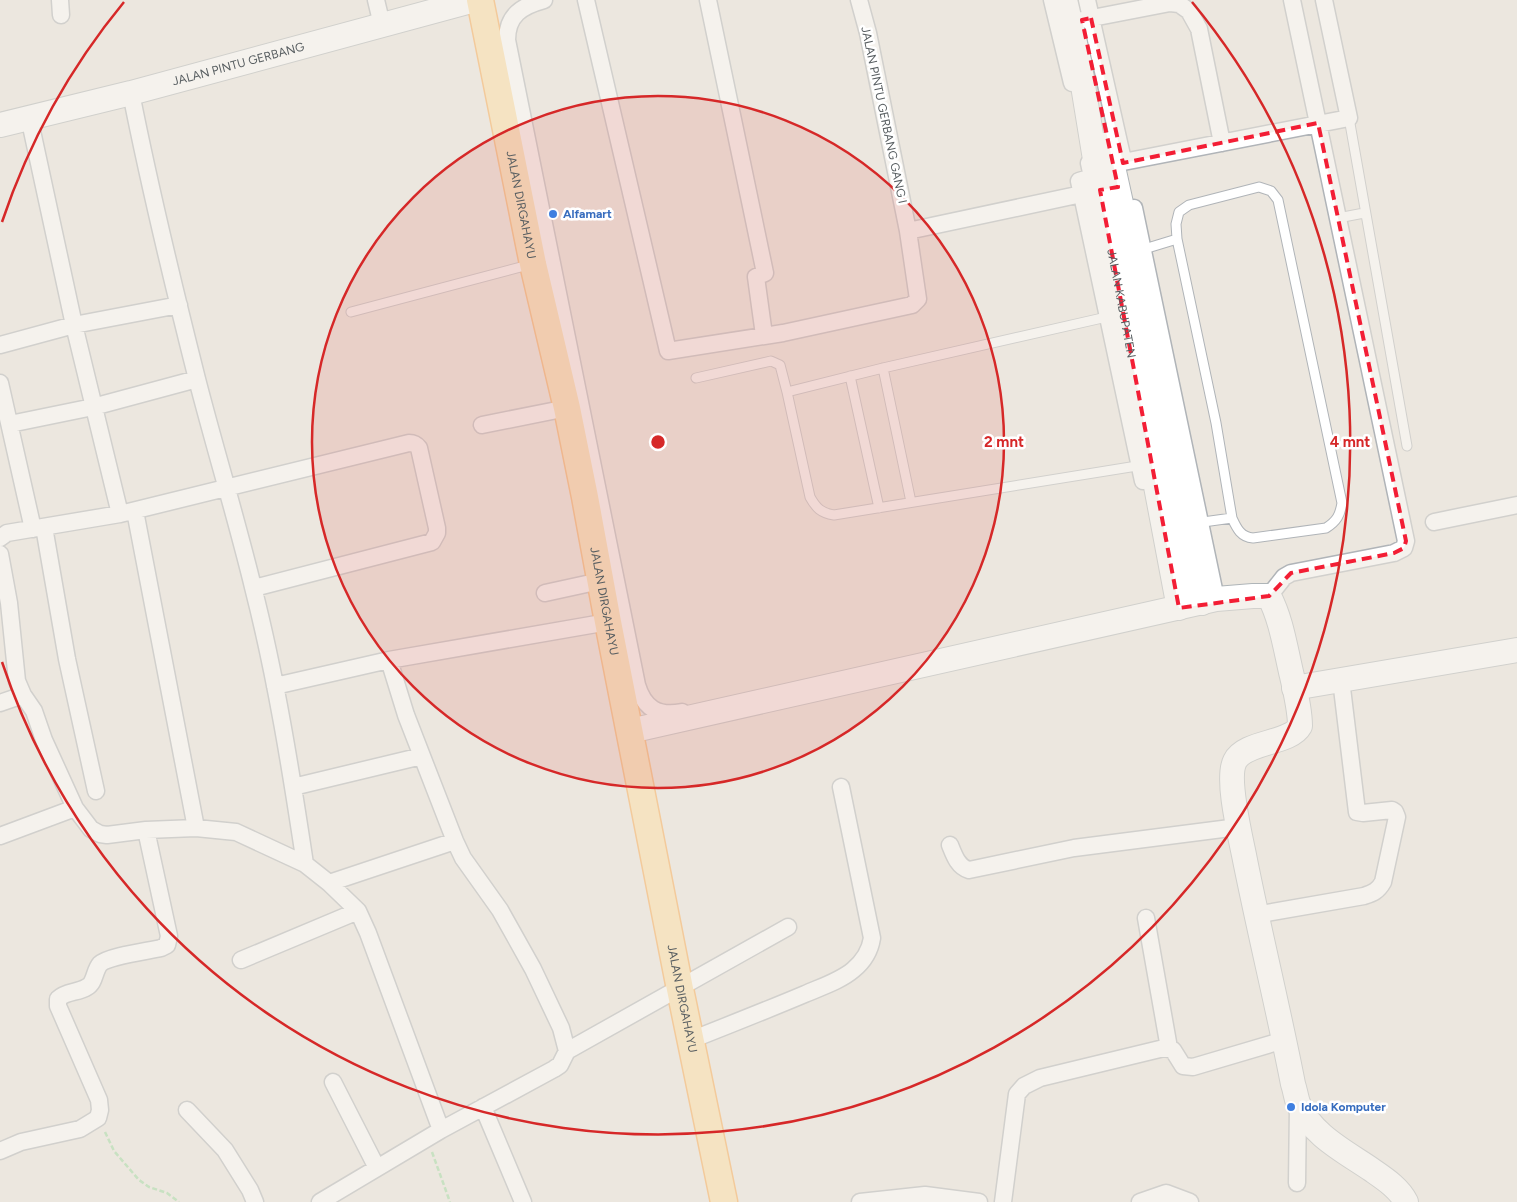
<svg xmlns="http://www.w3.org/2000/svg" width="1517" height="1202" font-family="Figtree,sans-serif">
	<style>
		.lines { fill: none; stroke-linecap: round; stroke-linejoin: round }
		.lane-casing { stroke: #b0b4b8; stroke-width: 11 }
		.street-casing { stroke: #b0b4b8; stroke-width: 19 }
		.secondary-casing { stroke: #afb5b8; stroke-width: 26 }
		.primary-casing { stroke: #faa74a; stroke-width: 29 }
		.path { stroke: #9bd99f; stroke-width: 2.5; stroke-dasharray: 5 2.5; stroke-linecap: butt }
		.lane { stroke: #fff; stroke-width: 9 }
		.street { stroke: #fff; stroke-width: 16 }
		.secondary { stroke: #fff; stroke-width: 24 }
		.primary { stroke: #ffdea1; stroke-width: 26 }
		.marked { fill: none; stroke: #f31e35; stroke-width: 4; stroke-dasharray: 10 6; stroke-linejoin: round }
		.ring { fill: none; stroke: #d62828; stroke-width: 2.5 }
		.shop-dot { fill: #3f7fe0; stroke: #fff; stroke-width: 2 }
		.labels { text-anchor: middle; stroke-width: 5; stroke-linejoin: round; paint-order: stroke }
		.street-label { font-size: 12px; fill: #585e61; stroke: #fff }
		.shop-label { font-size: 12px; font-weight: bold; fill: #366cbe; stroke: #fff; text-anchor: start }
		.centre { fill: #d62828; stroke: #fff; stroke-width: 2.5 }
		.ring-label { font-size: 15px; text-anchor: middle; font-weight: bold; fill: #d62828; stroke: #fff; stroke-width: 5; stroke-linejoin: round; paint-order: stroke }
	</style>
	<rect width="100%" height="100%" fill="#ece7df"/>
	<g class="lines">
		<defs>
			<path id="lane" d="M1349,118L1407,446
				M1338,218L1364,213
				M1177,239L1176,224L1179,212L1189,205L1259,187L1271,191L1278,200L1342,503C1340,515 1337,521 1326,528L1253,538C1241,537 1237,529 1232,518
				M1141,250L1177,239L1216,423L1232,518L1196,523
				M351,312L532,264
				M1111,316L883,368L787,392L810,497C816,508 821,513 834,515L1143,465
				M883,368L911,502
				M850,376L879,508
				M696,378L771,361L780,365L787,392"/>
			<path id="street" d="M60,0L61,15
				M376,0L382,25
				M544,0C522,6 507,15 507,40L637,685C644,708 658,717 682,712
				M586,0L668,351L783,333L912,305L918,299L908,231L868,33L859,0
				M708,0L765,273L756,277L764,335
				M1052,0L1072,83
				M1087,0L1123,160
				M1082,20L1170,3L1179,4L1189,11L1199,29L1222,143
				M131,93C150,189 173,284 197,379C215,449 236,517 253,587C276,677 291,771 305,864
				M29,117L74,325L120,514
				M1089,163L1092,177L1079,181L1143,481
				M1113,164L1349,118L1324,0
				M1134,208L1216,599
				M908,231L1091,192
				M0,345L74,325L179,305
				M0,383L33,529
				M10,424L93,407L197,379
				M482,425L567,408
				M135,511L196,828L236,832L305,864L329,883L358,911L368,933L441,1130
				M1434,522L1517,505
				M44,527L67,659L96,791
				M0,538L7,533L120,514L409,443C414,443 416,444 419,448L437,528V533L432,542L254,588
				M0,554L9,603L17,681L23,695L34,711L44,740L75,808L91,829L100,834L107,835L146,830L196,828
				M545,593L600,581
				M1269,596L1284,577L1291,573L1394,553L1404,548L1406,541L1292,0
				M275,686L389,660L608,622
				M0,703L23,695
				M293,787L422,756
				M0,836L75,808
				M950,845C954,855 958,867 969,870L1074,848L1238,827
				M329,883L455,841
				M1255,915L1364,896C1373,893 1378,891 1383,882L1397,817L1395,812L1392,810L1363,813L1357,812L1341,680
				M1146,918L1169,1048
				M241,960L358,911
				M691,1040C729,1025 767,1010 805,994C821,987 840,981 853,970C864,961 870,951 872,938L841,787
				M567,1051L788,927
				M333,1082L377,1168
				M483,1107L523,1202
				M187,1110L225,1150L250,1190L255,1202
				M0,1151L21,1142L80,1129L98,1118L100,1110L99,1100L58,1006V999C66,991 78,993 87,987C95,983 94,971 100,964C108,956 148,951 161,948L167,945L169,936L146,830
				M1297,1183L1298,1106
				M320,1202L441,1130L554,1069L560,1065L567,1051L561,1028L533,969L500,910L463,858L455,841L406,715L389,660
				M860,1202L925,1195L979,1202
				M1003,1202L1017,1094L1024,1086L1040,1078L1164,1048L1173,1050L1183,1066L1193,1067L1284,1040
				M1140,1202L1166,1193L1190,1202"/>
			<g id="secondary">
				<path id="s1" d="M1065,0L1079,61L1100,190L1179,608"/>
				<path id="s2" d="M0,125L131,93L475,0"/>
				<path d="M1108,144L1132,253L1184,526L1202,603"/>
				<path d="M1294,688L1517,650"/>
				<path d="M630,731L1216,599L1253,596H1269C1281,619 1285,646 1291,672C1295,689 1300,709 1300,726C1290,744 1245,741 1235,761C1226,778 1240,835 1244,855C1259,931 1278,1007 1293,1084C1295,1090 1296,1097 1298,1103C1311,1135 1346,1152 1372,1170C1385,1179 1399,1188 1406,1202"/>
			</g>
			<g id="primary">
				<path id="s3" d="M480,0L533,264L567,408L585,497L608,622L680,989L724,1202"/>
			</g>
		</defs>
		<use href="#lane" class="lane-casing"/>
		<use href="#street" class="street-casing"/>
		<use href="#secondary" class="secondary-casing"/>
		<use href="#primary" class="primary-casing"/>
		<path class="path" d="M105,1132L114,1151L139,1180L149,1187L167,1193L179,1202
			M432,1152L450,1202"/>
		<use href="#lane" class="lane"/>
		<use href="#street" class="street"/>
		<use href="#secondary" class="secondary"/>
		<use href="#primary" class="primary"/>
	</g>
	<path d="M0 0H1517V1202H0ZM1091,18L1123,163L1318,123L1406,541L1404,548L1394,553L1291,573L1269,596L1179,608L1100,190L1118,187L1082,20Z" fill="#ece7df" fill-opacity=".55" fill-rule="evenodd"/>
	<path class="marked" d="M1091,18L1123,163L1318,123L1406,541L1404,548L1394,553L1291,573L1269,596L1179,608L1100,190L1118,187L1082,20Z"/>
	<circle cx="658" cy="442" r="346" fill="#d62828" fill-opacity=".12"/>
	<g class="ring">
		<circle cx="658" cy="442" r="346"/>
		<path d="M2 222A692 692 0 0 1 124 2M1192 2A692 692 0 1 1 2 662"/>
	</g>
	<g class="shop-dot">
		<circle cx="553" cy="214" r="5"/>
		<circle cx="1291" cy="1107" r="5"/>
	</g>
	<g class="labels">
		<g class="street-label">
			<text dy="4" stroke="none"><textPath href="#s2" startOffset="246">JALAN PINTU GERBANG</textPath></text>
			<text transform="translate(884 115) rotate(78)" y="4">JALAN PINTU GERBANG GANG I</text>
			<text dy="4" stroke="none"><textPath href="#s3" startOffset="209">JALAN DIRGAHAYU</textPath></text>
			<text dy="4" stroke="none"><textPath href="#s1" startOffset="309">JALAN KABUPATEN</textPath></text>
			<text dy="4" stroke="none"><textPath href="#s3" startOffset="614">JALAN DIRGAHAYU</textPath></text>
			<text dy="4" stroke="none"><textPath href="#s3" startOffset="1019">JALAN DIRGAHAYU</textPath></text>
		</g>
		<g class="shop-label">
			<text x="563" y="218">Alfamart</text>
			<text x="1301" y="1111">Idola Komputer</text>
		</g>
	</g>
	<circle cx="658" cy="442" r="8" class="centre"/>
	<g class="ring-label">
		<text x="1004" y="447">2 mnt</text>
		<text x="1350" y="447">4 mnt</text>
	</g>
</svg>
